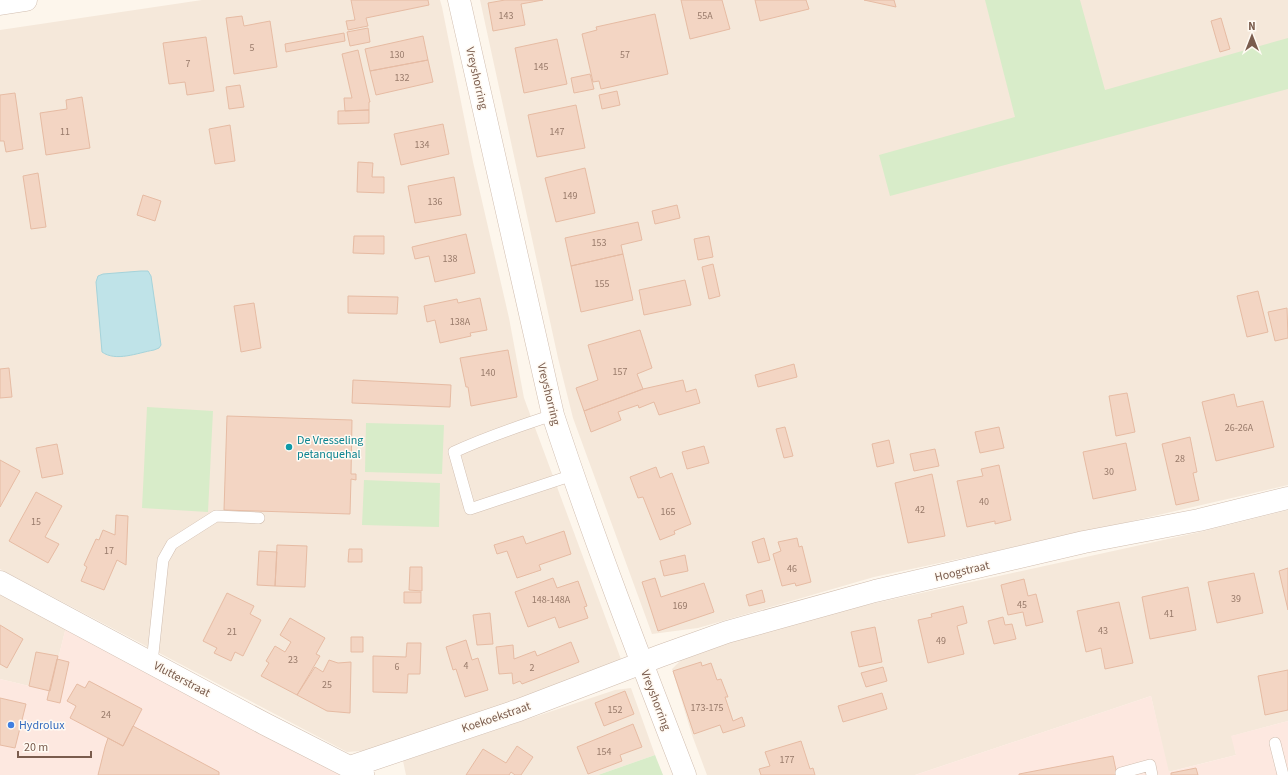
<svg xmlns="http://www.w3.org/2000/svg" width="1288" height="775" font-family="'Source Sans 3',sans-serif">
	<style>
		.residential { fill: #f5e8da }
		.commercial { fill: #fde8e0 }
		.green { fill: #d8ecc9 }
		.water { fill: #bfe3e8; stroke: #a5d3da }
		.building { fill: #f3d5c3; stroke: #e6bba3 }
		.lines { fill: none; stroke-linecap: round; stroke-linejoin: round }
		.lane-casing { stroke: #d1beb0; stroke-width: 12 }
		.street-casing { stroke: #d1beb0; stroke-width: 23 }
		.lane { stroke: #fff; stroke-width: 11 }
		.street { stroke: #fff; stroke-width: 22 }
		.culture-dot { fill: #0f9aa8; stroke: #fffaf3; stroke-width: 1.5 }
		.shop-dot { fill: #3f7fe0; stroke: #fffaf3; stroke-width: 1.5 }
		.labels { text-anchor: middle; stroke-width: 3; stroke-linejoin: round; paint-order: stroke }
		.number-label { font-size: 10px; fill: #987a6a }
		.street-label { font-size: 12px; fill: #7a5c4d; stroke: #fffaf3 }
		.culture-label { font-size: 12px; fill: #0d838f; stroke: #fffaf3; text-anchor: start }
		.shop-label { font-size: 12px; fill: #366cbe; stroke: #fffaf3; text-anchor: start }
	</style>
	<rect width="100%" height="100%" fill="#fdf6ec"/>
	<path class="residential" d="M202,0H440L442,7L473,162L509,318L524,398L622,662L375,750L347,752L0,569V30Z
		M480,0H1288V485L1089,531L874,577L698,628L652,634L573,418L558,358Z
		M1288,510V721L1232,736L1236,755L1168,772L1151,696L915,775H707L692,735L672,669L683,658L728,643L839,611L1200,532Z
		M0,592L66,627L50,691L0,679Z
		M631,688L655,755L598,775H406L403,761L615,690Z"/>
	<path class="commercial" d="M66,627L347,775H0V679L50,691Z
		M1151,696L1169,772L1236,755L1231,736L1288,721V775H915Z"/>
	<path class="green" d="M985,0H1080L1105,90L1288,38V89L890,196L879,155L1015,117Z
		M147,407L213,411L208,512L142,508Z
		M366,423L444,425L442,474L365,472Z
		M364,480L440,483L439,527L362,525Z
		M655,755L663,775H598Z"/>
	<path class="water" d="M141,271H148L151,276L161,345L159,348L154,350C137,353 116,362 102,352L96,282L98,276L103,274Z"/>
	<path class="building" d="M351,0H428L429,5L366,18L368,26L348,30L346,21L355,20Z
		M505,0H543L521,4L525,25L493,31L488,3Z
		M681,0H722L730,29L690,39Z
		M755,0H806L809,9L760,21Z
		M864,0H894L896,7Z
		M655,14L668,74L601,89L599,81L593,82L582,34L597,30L596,27Z
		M242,16L244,26L270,21L277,67L234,74L226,18Z
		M1221,18L1230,49L1220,52L1211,21Z
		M368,28L370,42L350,46L347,32Z
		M344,33L345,41L286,52L285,44Z
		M423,36L428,60L370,71L365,49Z
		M206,37L214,91L187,95L185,82L169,84L163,43Z
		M557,39L567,84L524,93L515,48Z
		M358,50L370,102H369V110L345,111L344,98H352L342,54Z
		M428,60L433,82L376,95L370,71Z
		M590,74L594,89L574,93L571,78Z
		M240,85L244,107L229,109L226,87Z
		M617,91L620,105L602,109L599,95Z
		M15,93L23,149L6,152L4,141H0V95Z
		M82,97L90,148L46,155L40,113L67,109L66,100Z
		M576,105L585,148L537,157L528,115Z
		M369,110V123L338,124V111Z
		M443,124L449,154L401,165L394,134Z
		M230,125L235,161L215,164L209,129Z
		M358,162L373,163L372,177H384V193L357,192Z
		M585,168L595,213L556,222L545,178Z
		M38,173L46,227L31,229L23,176Z
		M454,177L461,215L415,223L408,186Z
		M143,195L161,201L155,221L137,215Z
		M677,205L680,218L655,224L652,211Z
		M638,222L642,240L621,245L623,254L571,266L565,238Z
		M466,234L475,273L435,282L429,256L415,259L412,247Z
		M354,236H384V254L353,253Z
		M709,236L713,257L698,260L694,239Z
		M623,254L633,300L581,312L571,266Z
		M713,264L720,296L709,299L702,267Z
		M685,280L691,305L644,315L639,290Z
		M1258,291L1268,332L1247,337L1237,296Z
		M348,296L398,297L397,314L348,313Z
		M480,298L487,330L470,333L471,336L440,343L435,320L427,322L424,306L457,299L458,303Z
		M254,303L261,348L241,352L234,306Z
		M1287,308L1288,338L1275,341L1268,312Z
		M640,330L652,368L637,374L643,389L584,411L576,388L598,380L588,345Z
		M508,350L517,397L471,406L468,387H466L460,358Z
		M794,364L797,377L758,387L755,375Z
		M9,368L12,397L0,398V369Z
		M353,380L451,385L450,407L352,403Z
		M683,380L686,392L696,389L700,403L659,415L654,402L639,408L638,405L618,412L621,420L591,432L584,411L643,389Z
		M1127,393L1135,432L1116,436L1109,396Z
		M1234,394L1237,407L1263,401L1274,447L1216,461L1202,402Z
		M227,416L352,420L351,474H356V480L351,479L350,514L224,510Z
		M785,427L793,456L784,458L776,429Z
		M999,427L1004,448L980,453L975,432Z
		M1190,437L1197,472L1193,473L1199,500L1176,505L1162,444Z
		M889,440L894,463L877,467L872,444Z
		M1126,443L1136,490L1093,499L1083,452Z
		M57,444L63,474L42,478L36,448Z
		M704,446L709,463L687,469L682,452Z
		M935,449L939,466L914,471L910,454Z
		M0,460L20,471L0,507Z
		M999,465L1011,520L995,524V521L967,527L957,481L983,476L981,469Z
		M656,467L660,478L672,473L691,524L674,531L675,534L660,540L643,497L638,498L630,477Z
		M932,474L945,536L908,543L895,483Z
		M36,492L62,506L45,537L59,544L48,563L9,541Z
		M116,515L128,516L126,565L117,560L104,590L81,581L87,567L84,565L96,539L99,540L103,530L115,535Z
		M564,531L571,554L539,565L541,570L517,578L507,551L497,554L494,545L523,536L526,544Z
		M764,538L770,560L758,563L752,542Z
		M797,538L799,547L802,546L811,582L796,586L795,583L782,586L773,554L781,551L778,542Z
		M277,545L307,546L305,587L275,586Z
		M349,549H362V562H348Z
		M259,551L277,552L275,586L257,585Z
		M685,555L688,571L664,576L660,561Z
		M410,567H422V591L409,590Z
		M1288,568V610L1279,571Z
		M1254,573L1263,613L1217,623L1208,582Z
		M553,578L557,588L578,581L587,606L584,607L588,618L559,628L555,617L528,627L515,592Z
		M655,578L661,597L704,583L714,612L658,631L642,582Z
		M1024,579L1028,596L1036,594L1043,622L1026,626L1023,612L1008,615L1001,585Z
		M1188,587L1196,630L1150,639L1142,597Z
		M762,590L765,602L749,606L746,595Z
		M404,592H421V603H404Z
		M227,593L254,606L250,614L261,620L243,656L235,652L231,661L214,653L217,648L203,641Z
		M1119,602L1133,663L1105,669L1101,648L1086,652L1077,611Z
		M963,606L967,623L957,626L964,654L928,663L918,620L932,617L931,614Z
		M490,613L493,644L477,645L473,615Z
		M1003,617L1005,625L1012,624L1016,639L994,644L988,621Z
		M290,618L325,638L316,654L320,656L297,695L261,676L269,663L266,661L275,646L285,652L291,642L280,635Z
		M0,625L23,639L7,668L0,664Z
		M875,627L882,662L859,667L851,632Z
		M351,637H363V652H351Z
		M466,640L472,660L478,658L488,690L465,697L456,669L453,670L446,647Z
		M571,642L579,662L522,684L520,681L513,684L512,673L499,674L496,647L513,645L514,659L535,651L537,656Z
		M407,643H421L420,674H408L407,693L373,692V656L406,657Z
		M36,652L58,656L50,691L29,686Z
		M57,659L69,662L60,703L47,700Z
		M329,660L338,663L351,662L350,713L327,711L297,695L315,667L323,672Z
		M701,662L702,666L711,663L717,680L721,679L728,697H725L733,721L742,717L745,726L723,733L720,725L694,734L673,671Z
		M883,667L887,681L866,687L861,673Z
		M1288,670V710L1265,715L1258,676Z
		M89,681L142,709L123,746L70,718L76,706L67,701L77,684L85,688Z
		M625,691L634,714L604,726L595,703Z
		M882,693L887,709L843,722L838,706Z
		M0,698L26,704L15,748L0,745Z
		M633,724L642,747L620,755L622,761L588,774L577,747Z
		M133,726L219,772V775H98L105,747L108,738L123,746Z
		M801,741L810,769L813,768L815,775H761L759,769L770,766L765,752Z
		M517,746L533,757L521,775H515L511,772L509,775H466L483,749L506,763Z
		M1113,756L1117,775H1019V774Z
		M1196,768L1198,775H1171V773Z"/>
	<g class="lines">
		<defs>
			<path id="lane" d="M553,415C519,426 486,437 454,452L470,509L573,475
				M152,663L163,560L172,544L216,516L259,518
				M1275,743L1283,775
				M1121,773L1150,765L1152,775"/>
			<path id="street" d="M459,0L553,415C593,537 639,656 685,775
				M0,4L26,0
				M0,582L265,724L363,774
				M350,767L519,710L660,656L727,632L875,591L1084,542L1199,520L1288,498"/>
		</defs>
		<use href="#lane" class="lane-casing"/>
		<use href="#street" class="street-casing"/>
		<use href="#lane" class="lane"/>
		<use href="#street" class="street"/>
	</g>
	<circle class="culture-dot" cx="289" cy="447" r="4"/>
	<circle class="shop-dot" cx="11" cy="725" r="4"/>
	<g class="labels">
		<g class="number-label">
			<text x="506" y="19">143</text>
			<text x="705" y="19">55A</text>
			<text x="252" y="51">5</text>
			<text x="397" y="58">130</text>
			<text x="625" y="58">57</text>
			<text x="188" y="67">7</text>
			<text x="541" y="70">145</text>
			<text x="402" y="81">132</text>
			<text x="65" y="135">11</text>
			<text x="557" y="135">147</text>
			<text x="422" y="148">134</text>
			<text x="570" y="199">149</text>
			<text x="435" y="205">136</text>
			<text x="599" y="246">153</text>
			<text x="450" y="262">138</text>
			<text x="602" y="287">155</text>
			<text x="460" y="325">138A</text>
			<text x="620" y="375">157</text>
			<text x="488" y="376">140</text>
			<text x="1239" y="431">26-26A</text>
			<text x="1180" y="462">28</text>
			<text x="1109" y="475">30</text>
			<text x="984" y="505">40</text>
			<text x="920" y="513">42</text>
			<text x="668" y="515">165</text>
			<text x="36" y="525">15</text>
			<text x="109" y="554">17</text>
			<text x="792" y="572">46</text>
			<text x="1236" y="602">39</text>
			<text x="551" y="603">148-148A</text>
			<text x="1022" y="608">45</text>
			<text x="680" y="609">169</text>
			<text x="1169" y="617">41</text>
			<text x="1103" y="634">43</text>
			<text x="232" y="635">21</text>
			<text x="941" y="644">49</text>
			<text x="293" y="663">23</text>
			<text x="466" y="669">4</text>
			<text x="397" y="670">6</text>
			<text x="532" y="671">2</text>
			<text x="327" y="688">25</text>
			<text x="707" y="711">173-175</text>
			<text x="615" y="713">152</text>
			<text x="106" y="718">24</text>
			<text x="604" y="755">154</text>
			<text x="787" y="763">177</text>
		</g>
		<g class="street-label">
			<text transform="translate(477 78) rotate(77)" y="4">Vreyshorring</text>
			<text transform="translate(549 394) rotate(76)" y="4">Vreyshorring</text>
			<text transform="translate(962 571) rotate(-13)" y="4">Hoogstraat</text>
			<text transform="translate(182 679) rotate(28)" y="4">Vlutterstraat</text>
			<text transform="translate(656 700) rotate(69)" y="4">Vreyshorring</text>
			<text transform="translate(496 717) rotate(-19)" y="4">Koekoekstraat</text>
		</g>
		<g class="culture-label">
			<text x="297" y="444">De Vresseling<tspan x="297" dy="14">petanquehal</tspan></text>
		</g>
		<g class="shop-label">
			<text x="19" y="729">Hydrolux</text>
		</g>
	</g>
	<g transform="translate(1252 36)" stroke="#fffaf3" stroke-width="3" paint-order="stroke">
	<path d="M0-3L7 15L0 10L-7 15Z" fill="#7a5c4d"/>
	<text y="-6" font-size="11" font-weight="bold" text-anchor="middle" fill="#7a5c4d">N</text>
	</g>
	<path d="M18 751v6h73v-6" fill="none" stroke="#7a5c4d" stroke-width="2"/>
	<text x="24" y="751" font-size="12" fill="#7a5c4d" stroke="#fffaf3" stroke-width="3" paint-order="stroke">20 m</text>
</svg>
